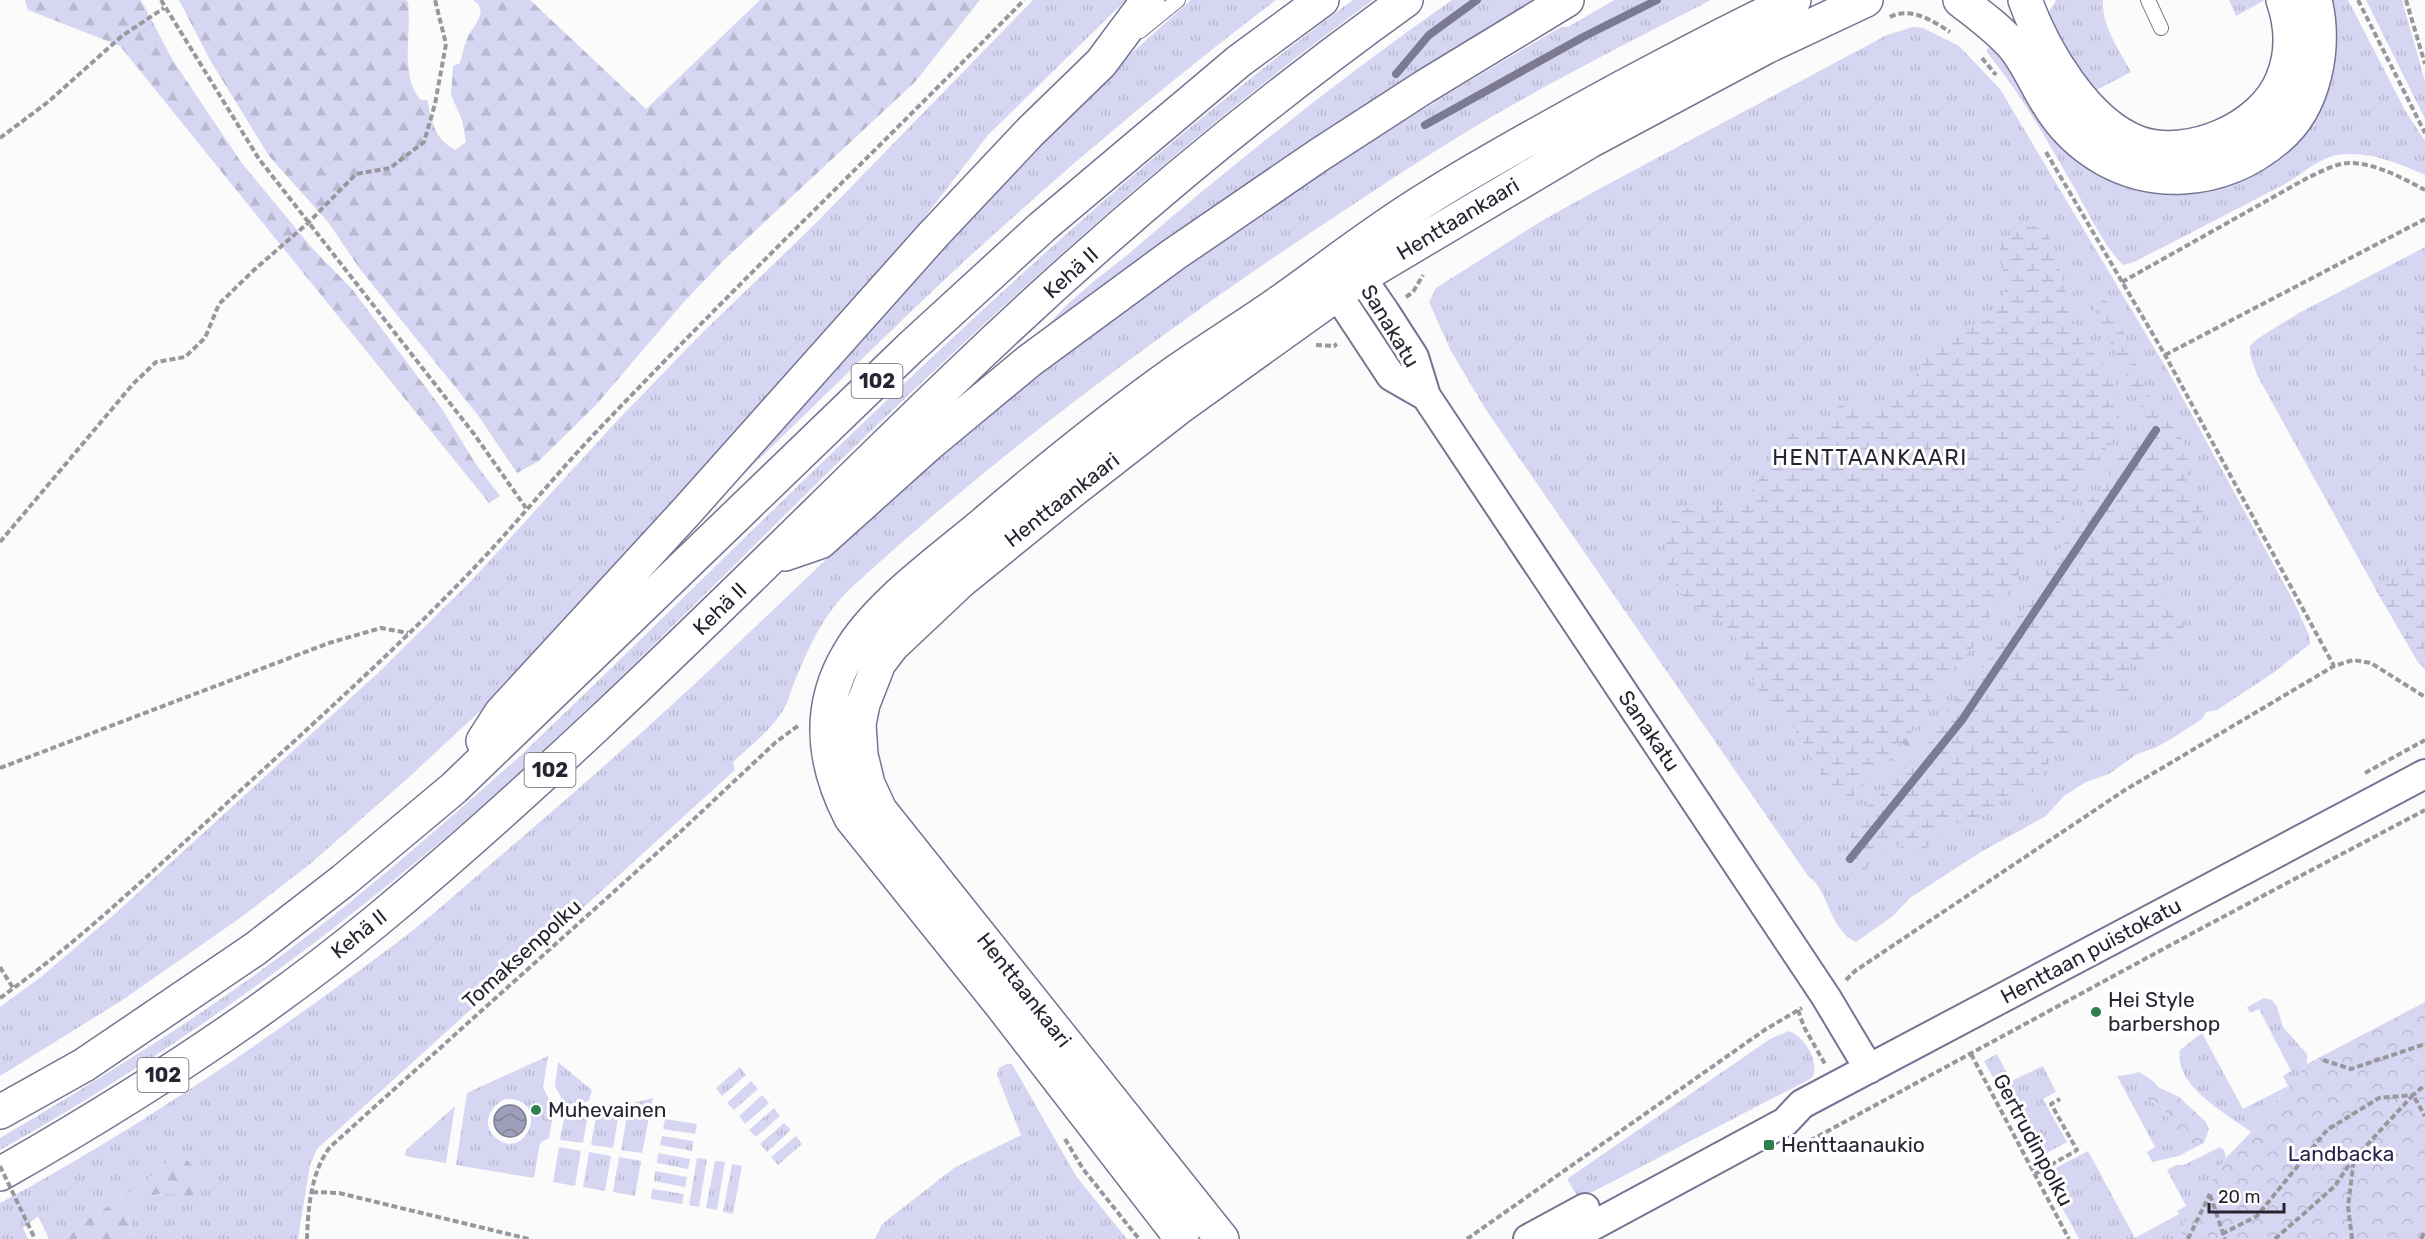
<svg xmlns="http://www.w3.org/2000/svg" width="2425" height="1239" font-family="Rubik,sans-serif">
	<style>
		.grass { fill: url(#grass-tufts); fill-rule: evenodd }
		.forest { fill: url(#forest-firs) }
		.wetland { fill: url(#wetland-marsh) }
		.park { fill: url(#park-crowns) }
		.water { fill: url(#water-waves); stroke: #7b7a91; stroke-width: 1.5 }
		.lines { fill: none; stroke-linecap: round; stroke-linejoin: round }
		.stream { stroke: #7b7a91; stroke-width: 8 }
		.lane-casing { stroke: #767492; stroke-width: 16 }
		.street-casing { stroke: #767492; stroke-width: 32 }
		.secondary-casing { stroke: #767492; stroke-width: 36 }
		.highway-casing { stroke: #767492; stroke-width: 36 }
		.path { stroke: #98979d; stroke-width: 4; stroke-dasharray: 6 3; stroke-linecap: butt }
		.lane { stroke: #fff; stroke-width: 14 }
		.street { stroke: #fff; stroke-width: 28 }
		.secondary { stroke: #fff; stroke-width: 33 }
		.highway { stroke: #fff; stroke-width: 33 }
		.path-bridge { stroke: #98979d; stroke-width: 4; stroke-dasharray: 6 3; stroke-linecap: butt }
		.poi-dot { fill: #2e7f50; stroke: #fff; stroke-width: 2 }
		.labels { text-anchor: middle; stroke-width: 6; stroke-linejoin: round; paint-order: stroke }
		.shield { fill: #fff; stroke: #67666f; stroke-width: 1.5 }
		.shield-label { font-size: 20px; font-weight: bold; fill: #262531 }
		.street-label { font-size: 21px; fill: #262531; stroke: #fff }
		.poi-label { font-size: 21px; fill: #262531; stroke: #fff; text-anchor: start }
		.park-label { font-size: 21px; fill: #29244c; stroke: #fff }
		.neighbourhood-label { font-size: 22px; letter-spacing: 1.5px; fill: #262531; stroke: #fff }
	</style>
	<defs>
		<pattern id="grass-tufts" width="24" height="20" patternUnits="userSpaceOnUse" patternTransform="scale(1.5)"><rect width="24" height="20" fill="#d7d6f2"/><path d="M3 7l-1-3M5 7V3M7 7l1-3M15 17l-1-3M17 17v-4M19 17l1-3" fill="none" stroke="#b8b8d0"/></pattern>
		<pattern id="forest-firs" width="22" height="20" patternUnits="userSpaceOnUse" patternTransform="scale(1.5)"><rect width="22" height="20" fill="#d7d6f2"/><path d="M5 1l3.5 6h-7zM16 11l3.5 6h-7z" fill="#b8b8d0"/></pattern>
		<pattern id="wetland-marsh" width="20" height="14" patternUnits="userSpaceOnUse" patternTransform="scale(1.5)"><rect width="20" height="14" fill="#d7d6f2"/><path d="M1 5h8M5 5V1M11 12h8M15 12V8" fill="none" stroke="#b8b8d0"/></pattern>
		<pattern id="park-crowns" width="20" height="18" patternUnits="userSpaceOnUse" patternTransform="scale(1.5)"><rect width="20" height="18" fill="#d7d6f2"/><path d="M2 6a3 3 0 1 1 6 0M12 15a3 3 0 1 1 6 0" fill="none" stroke="#b8b8d0"/></pattern>
		<pattern id="water-waves" width="16" height="10" patternUnits="userSpaceOnUse" patternTransform="scale(1.5)"><rect width="16" height="10" fill="#9f9eba"/><path d="M0 5q4-4 8 0t8 0" fill="none" stroke="#818198"/></pattern>
	</defs>
	<rect width="100%" height="100%" fill="#fbfbfb"/>
	<path class="grass" d="M1033,0H1126L988,135L912,234L754,413L697,481L490,702L407,779L310,864L240,918L121,1001L0,1076V1007L41,977L117,912L379,672L472,580L614,424L701,334L815,224Z
		M1191,0H1276C1170,81 1067,167 969,257C890,330 815,406 737,480L735,477L928,260L1117,66Z
		M1353,0H1373C1195,130 1032,276 873,429C724,572 581,725 422,857C290,967 150,1066 0,1150V1138C86,1087 171,1035 252,977C346,910 432,834 518,758C790,498 1049,223 1353,0Z
		M1452,0H1539L1048,327C1061,305 1110,269 1132,251C1235,162 1341,78 1452,0Z
		M1614,0H1711C1629,42 1546,84 1466,132C1412,165 1360,200 1307,235C1148,342 994,457 852,587C823,614 809,647 794,683C790,693 788,704 782,712C769,732 750,746 733,762L735,770L317,1149L310,1165L298,1239H135L127,1212L144,1197L168,1193L172,1158L141,1186L86,1220L62,1239H49L38,1216L23,1228L28,1239H0V1203C139,1128 269,1039 395,944C424,923 451,898 478,875C533,828 588,781 642,732C752,634 854,527 968,432C1152,277 1354,148 1561,27H1568Z
		M2056,0H2103C2101,25 2120,51 2131,72L2091,93L2042,17L2049,12Z
		M2229,0H2265L2236,16Z
		M2330,0H2348L2406,112L2425,141V175C2398,163 2368,150 2337,155C2319,158 2301,175 2285,184C2235,210 2185,236 2134,262L2123,265C2103,245 2090,215 2076,191C2047,140 2023,97 1986,51L1992,44L2168,192L2184,194L2219,188L2244,180L2269,164Z
		M2366,0H2402L2425,81V119Z
		M1913,27L1923,28L1959,46L2000,89L2168,371L2294,602L2309,635L2310,644L2273,673L2217,710L2206,712L2202,719L2171,739L2155,748L2137,754L2109,774L2086,782L2064,796L2046,816L1979,853L1910,898L1893,916L1856,942C1828,929 1828,887 1808,876L1486,410L1451,351L1429,302L1436,288L1543,220L1597,190L1887,35Z
		M2425,247V669L2418,662L2376,590L2257,375L2250,355V346L2257,339L2299,313Z
		M2264,998L2272,1000L2277,1007L2283,1027L2307,1054V1064L2251,1132C2226,1114 2173,1085 2180,1050L2202,1033L2243,1109L2288,1086L2283,1076L2291,1071L2259,1009L2250,1013L2247,1007Z
		M1789,1031C1804,1036 1821,1063 1812,1078L1579,1199L1567,1179L1770,1039Z
		M1997,1054L2011,1081L2043,1066L2056,1092L2043,1099L2067,1142L2043,1155L2047,1164L2040,1166L1984,1061Z
		M548,1056L543,1088L554,1108L549,1138L540,1143L534,1178L456,1165L467,1093ZM505,1099C553,1097 526,1165 495,1137C481,1124 490,1106 505,1099Z
		M558,1062L592,1090L589,1101L566,1106L555,1086Z
		M1006,1064H1012L1076,1176L1127,1239H875L882,1224L954,1168L1021,1135L997,1075L999,1068Z
		M740,1067L746,1075L722,1096L716,1088Z
		M2132,1074L2140,1080L2147,1100L2164,1107L2171,1126L2188,1140L2192,1149L2179,1156L2152,1162L2147,1152L2155,1147L2117,1076Z
		M751,1081L758,1089L734,1110L727,1103Z
		M762,1095L769,1103L745,1124L739,1116Z
		M653,1098L642,1153L621,1150L629,1104Z
		M455,1106L446,1163L405,1156L406,1150Z
		M620,1106L613,1148L591,1145L597,1111Z
		M774,1108L780,1116L756,1137L749,1130Z
		M588,1113L583,1143L560,1140L564,1118Z
		M665,1119L697,1124L695,1134L663,1129Z
		M784,1123L791,1130L767,1152L760,1144Z
		M662,1136L693,1141L692,1151L660,1145Z
		M796,1136L802,1144L778,1165L771,1157Z
		M559,1147L581,1151L575,1186L553,1182Z
		M2220,1147L2224,1150L2226,1158L2185,1223L2179,1239H2079L2044,1174L2088,1151L2135,1238L2179,1214L2177,1211L2186,1206L2167,1170L2176,1165H2184Z
		M589,1152L611,1156L605,1191L583,1187Z
		M658,1153L690,1159L688,1169L657,1163Z
		M619,1157L641,1161L635,1196L613,1192Z
		M697,1158L707,1159L699,1207L689,1205Z
		M715,1161L725,1162L717,1210L706,1208Z
		M732,1164L742,1166L733,1214L723,1212Z
		M655,1171L687,1177L685,1187L654,1181Z
		M652,1189L684,1194L682,1204L651,1199Z"/>
	<path class="forest" d="M25,0H141L172,59L241,162L312,248L352,289L442,409L477,466L500,496L489,503L120,46L28,10Z
		M179,0H406L408,2C412,33 399,76 421,100H427C433,123 433,137 455,150L466,142L462,120L451,95L453,66L460,63C462,55 464,47 467,39C472,26 491,12 473,0H530L646,109L760,0H980L915,82L724,260L682,304L596,405L539,461L517,473L477,414L360,269L328,222L269,156L210,60Z
		M1912,729L1920,738L1919,760L1901,778C1890,778 1885,773 1887,761L1904,752L1905,746L1900,740Z
		M183,1156L202,1176L192,1197C161,1192 152,1190 127,1212L135,1239H62L86,1220L141,1186L172,1158Z"/>
	<path class="wetland" d="M2023,226H2034L2046,231L2054,246L2068,301L2069,314L2076,326L2084,330L2091,350L2113,377L2117,392L2119,417L2117,433L2085,476L2054,532L2038,545L2027,559L2014,584L1990,616L1973,647L1940,685L1918,726L1887,756L1851,799L1842,800C1818,779 1815,760 1799,736C1786,715 1764,702 1752,680C1745,666 1746,653 1736,638C1724,619 1717,620 1701,610C1679,597 1670,579 1666,554C1664,542 1667,525 1676,516C1696,499 1714,504 1736,510L1744,507L1751,496L1752,487L1767,471L1776,446L1793,433L1815,429L1830,419L1840,404L1855,400L1864,409L1875,411L1907,395L1930,346L1958,327L1978,324L1995,316L2001,305L2006,288L1999,245Z
		M2098,292C2118,306 2139,378 2152,400C2162,417 2181,431 2186,450C2191,465 2183,482 2186,497L2203,508L2202,539L2186,553L2170,559L2162,567L2158,581L2162,595L2168,603L2182,613L2185,619L2182,637C2167,640 2158,644 2152,658L2131,661L2124,673L2123,679L2135,689L2128,699L2120,702L2109,693L2103,695L2101,699L2103,711L2099,712L2085,731L2070,734L2059,747L2045,769L2042,783L2033,792C2005,789 1996,811 1971,820C1963,823 1951,822 1944,827C1937,832 1934,844 1926,848C1911,856 1901,844 1887,845L1869,867L1855,876L1848,871L1847,857L1852,829L1859,813L1892,784L1900,773L1922,753L1953,702L1972,686L2007,629L2036,594L2057,551L2069,538L2084,505L2100,490L2113,471L2116,461L2126,451L2139,442L2144,425L2139,400L2090,302L2093,295Z
		M2425,303V383L2417,366L2412,323Z
		M2425,554V669L2418,662L2376,590Z"/>
	<path class="park" d="M2425,1002V1239H2179L2185,1223L2226,1158L2251,1132L2307,1064Z
		M2139,1072L2153,1081L2158,1087L2179,1097L2205,1121L2209,1129L2204,1143L2192,1149L2188,1140L2171,1126L2164,1107L2147,1100L2140,1080L2132,1074Z"/>
	<path class="water" d="M494 1121a16 16 0 1 1 32 0a16 16 0 1 1-32 0Z"/>
	<g class="lines">
		<path class="stream" d="M1396,74L1429,35L1477,0
			M1425,125L1585,36L1657,0
			M1850,859L1962,720L2156,430"/>
		<defs>
			<path id="lane" d="M2148,0L2161,28
				M1140,31L1178,0"/>
			<path id="street" d="M1341,268L1361,277L1385,312L1414,357L1426,396L1826,997L1869,1069
				M1333,273L1337,294L1391,376L1426,396
				M1528,1239L1585,1208
				M1568,1239L1785,1122L1802,1104L2425,774"/>
			<path id="secondary" d="M1182,1239L1002,1006L851,818C823,764 816,708 849,653C877,604 945,557 988,520C1049,468 1112,417 1177,371C1210,348 1244,327 1277,304C1328,268 1377,229 1430,197C1492,158 1557,123 1621,88C1678,58 1735,27 1794,0
				M1222,1239L880,810L868,784L861,755L859,724L863,704L879,663L892,646L961,581L1067,495L1181,406L1361,277L1590,141L1766,47L1866,0"/>
			<path id="highway" d="M1960,0C1979,15 1999,29 2015,48C2028,65 2036,84 2047,102C2076,151 2127,180 2183,177C2220,175 2250,162 2278,138C2316,106 2326,46 2315,0
				M2025,0C2043,50 2086,124 2139,143C2188,160 2262,129 2282,80C2293,54 2292,26 2283,0
				M785,554L820,542L929,444L1029,361L1173,255L1319,155L1424,87L1567,0
				M483,741L501,713L686,512L933,235L1030,132L1101,63L1148,0
				M0,1112L84,1065L255,949L344,880L454,788L910,348L1042,227L1239,61L1322,0
				M0,1174C130,1100 259,1018 375,922C579,753 763,563 954,379C1094,244 1247,114 1406,0"/>
		</defs>
		<use href="#lane" class="lane-casing"/>
		<use href="#street" class="street-casing"/>
		<use href="#secondary" class="secondary-casing"/>
		<use href="#highway" class="highway-casing"/>
		<path class="path" d="M161,0L259,159L474,434L526,508
			M2358,0L2425,133
			M2406,0L2425,64
			M1890,17C1910,6 1933,21 1950,32
			M1982,58L1996,75
			M0,138L48,102L122,36L164,8
			M2046,152L2165,355L2334,666
			M2122,282L2309,177C2321,172 2336,163 2349,163C2376,163 2402,178 2425,190
			M1406,297L1413,292L1423,275
			M1316,345L1334,346L1337,344
			M2165,355L2425,219
			M0,542L133,384L156,362L185,357L205,338L219,304L254,270L308,223L356,174L390,168L424,142L435,104L446,44L435,0
			M0,768L329,643L381,628L408,633
			M2365,773L2425,740
			M0,967L13,988
			M1846,980L1855,971L2125,790L2334,666L2353,660L2371,663L2425,697
			M0,998C76,944 144,879 213,816C301,734 391,655 474,568C517,523 556,474 599,429C738,283 883,144 1024,0
			M1798,1010L1804,1027L1825,1064
			M1971,1054L2069,1239
			M2323,1060L2351,1069L2425,1044
			M1065,1139L1083,1169L1139,1239
			M1802,1145L2202,928L2425,810
			M2035,1174L2077,1150L2051,1104L2060,1099
			M312,1192L339,1193L529,1239
			M2210,1195L2225,1239
			M2222,1234L2257,1216L2327,1130L2379,1098L2413,1095L2425,1085
			M307,1239C308,1208 311,1172 330,1147L678,834L776,742L799,725
			M1467,1239L1766,1029L1802,1008
			M2188,1239L2210,1194
			M2275,1239L2335,1186L2353,1159
			M2352,1239L2348,1206L2354,1159L2413,1095L2425,1116
			M2421,1239L2425,1231"/>
		<use href="#lane" class="lane"/>
		<use href="#street" class="street"/>
		<use href="#secondary" class="secondary"/>
		<use href="#highway" class="highway"/>
		<path class="path-bridge" d="M0,1166L35,1239"/>
	</g>
	<g class="poi-dot">
		<circle cx="2096" cy="1012" r="6"/>
		<circle cx="536" cy="1110" r="6"/>
		<rect x="1763" y="1139" width="12" height="12" rx="3"/>
	</g>
	<g class="labels">
		<g class="shield">
			<rect x="851.5" y="364" width="51" height="34" rx="4.5"/>
			<rect x="524.5" y="753" width="51" height="34" rx="4.5"/>
			<rect x="137.5" y="1058" width="51" height="34" rx="4.5"/>
		</g>
		<g class="shield-label">
			<text x="877" y="388">102</text>
			<text x="550" y="777">102</text>
			<text x="163" y="1082">102</text>
		</g>
		<g class="street-label">
			<text transform="translate(1458 219) rotate(-31)" y="7">Henttaankaari</text>
			<text transform="translate(1071 273) rotate(-42)" y="7">Kehä II</text>
			<text transform="translate(1390 326) rotate(59)" y="7">Sanakatu</text>
			<text transform="translate(1062 500) rotate(-38)" y="7">Henttaankaari</text>
			<text transform="translate(720 609) rotate(-44)" y="7">Kehä II</text>
			<text transform="translate(1649 731) rotate(56)" y="7">Sanakatu</text>
			<text transform="translate(359 934) rotate(-39)" y="7">Kehä II</text>
			<text transform="translate(2091 951) rotate(-28)" y="7">Henttaan puistokatu</text>
			<text transform="translate(522 954) rotate(-42)" y="7">Tomaksenpolku</text>
			<text transform="translate(1024 990) rotate(52)" y="7">Henttaankaari</text>
			<text transform="translate(2033 1140) rotate(62)" y="7">Gertrudinpolku</text>
		</g>
		<g class="poi-label">
			<text x="2108" y="1007">Hei Style<tspan x="2108" dy="24">barbershop</tspan></text>
			<text x="548" y="1117">Muhevainen</text>
			<text x="1781" y="1152">Henttaanaukio</text>
		</g>
		<g class="park-label">
			<text x="2341" y="1161">Landbacka</text>
		</g>
		<g class="neighbourhood-label">
			<text x="1870" y="465">HENTTAANKAARI</text>
		</g>
	</g>
	<path d="M2209 1203v9h75v-9" fill="none" stroke="#262531" stroke-width="3"/>
	<text x="2218" y="1203" font-size="18" fill="#262531" stroke="#ffffff" stroke-width="4.5" paint-order="stroke">20 m</text>
</svg>
